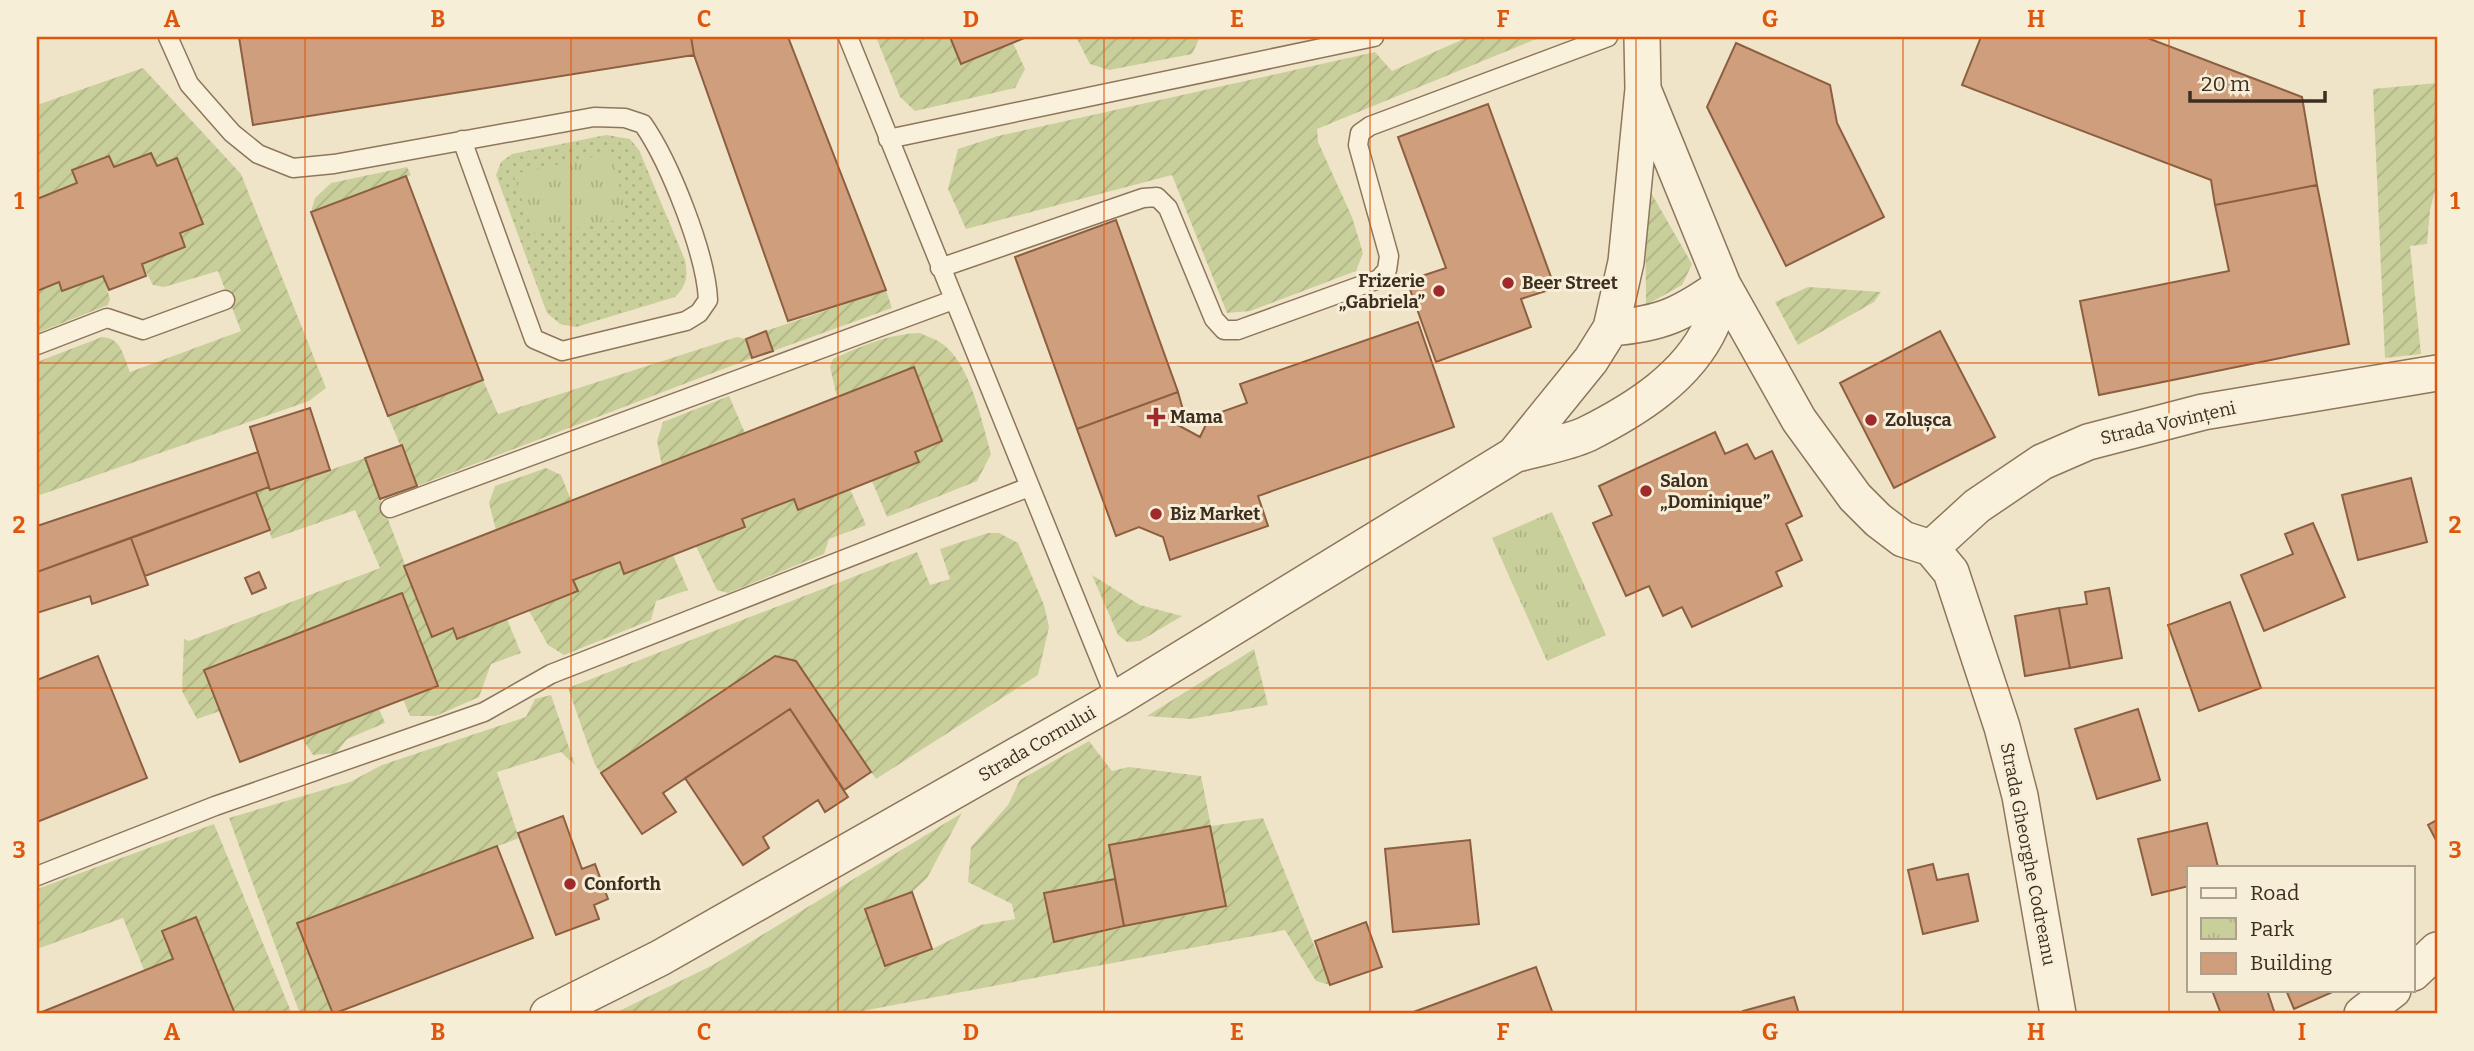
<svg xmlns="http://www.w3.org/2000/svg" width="2474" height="1051" font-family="Bitter,serif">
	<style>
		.grass { fill: url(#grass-dots) }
		.park { fill: url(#park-tufts) }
		.garden { fill: url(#garden-furrows); fill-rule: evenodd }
		.building { fill: #cf9f7d; stroke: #8d5f41; stroke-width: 2 }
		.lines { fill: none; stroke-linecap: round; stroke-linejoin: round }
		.service-casing { stroke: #8d765c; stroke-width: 21 }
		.minor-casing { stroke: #8d765c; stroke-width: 38 }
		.service { stroke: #faf1dc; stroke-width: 18 }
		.minor { stroke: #faf1dc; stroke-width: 35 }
		.grid { fill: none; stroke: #df570d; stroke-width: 2; stroke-opacity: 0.55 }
		.poi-dot { fill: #9e2a2b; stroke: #f7eed8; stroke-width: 2.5 }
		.labels { text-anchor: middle; stroke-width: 6; stroke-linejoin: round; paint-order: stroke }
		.poi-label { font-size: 18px; font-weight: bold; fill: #3d2e20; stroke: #f7eed8; text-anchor: start }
		.street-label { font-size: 18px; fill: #3d2e20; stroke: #f7eed8 }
		.neatline { fill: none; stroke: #df570d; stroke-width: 2.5 }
		.grid-label { font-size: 23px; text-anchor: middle; font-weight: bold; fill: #df570d }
	</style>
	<defs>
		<pattern id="grass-dots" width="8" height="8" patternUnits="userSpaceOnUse" patternTransform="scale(1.75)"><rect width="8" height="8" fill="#c9cf9b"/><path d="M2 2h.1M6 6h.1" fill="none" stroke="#aeb285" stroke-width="1.8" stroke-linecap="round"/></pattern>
		<pattern id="park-tufts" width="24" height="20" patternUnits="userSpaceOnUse" patternTransform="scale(1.75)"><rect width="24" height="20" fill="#c9cf9b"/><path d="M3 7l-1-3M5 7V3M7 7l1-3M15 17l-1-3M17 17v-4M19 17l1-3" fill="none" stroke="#aeb285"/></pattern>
		<pattern id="garden-furrows" width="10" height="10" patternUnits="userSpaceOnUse" patternTransform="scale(1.75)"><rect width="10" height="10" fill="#c9cf9b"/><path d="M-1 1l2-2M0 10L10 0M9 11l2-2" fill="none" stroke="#aeb285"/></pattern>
	</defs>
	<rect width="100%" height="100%" fill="#f0e4c8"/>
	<path class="grass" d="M606,135L630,139L639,150L685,260C688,276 687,285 675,297L576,327L560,324L547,313L496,175L501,162L512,154Z"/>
	<path class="park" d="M611,153L627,218L566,231L564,225L534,234L513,174Z
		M1552,512L1606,635L1547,661L1492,538Z"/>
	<path class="garden" d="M876,37H950L962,63L1013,43L1025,69L1015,88L915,111L900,97Z
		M1076,37H1200L1192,54L1109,70L1090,64Z
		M1468,37H1541L1317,129L1318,142L1352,217L1363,253L1356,271L1250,311L1227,313L1172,175L966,229L948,189L958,149L998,136L1375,52L1392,71Z
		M143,68L241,174L326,388L309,401L37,496V362L102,337C122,338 123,356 130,372L241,331L218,271L164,287L153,285L142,264L184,248L180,233L203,224L177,158L157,166L151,153L114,167L109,156L72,170L77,183L37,199V105Z
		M2437,83V183L2430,210L2427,244L2410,246L2421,354L2385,358L2373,89Z
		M407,167L411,175L311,212L315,198L331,183Z
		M1650,191L1692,264L1682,285L1646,305L1645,203Z
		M103,276L110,299L108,305L37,333V291L59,282L63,291Z
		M1808,287L1881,292L1874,302L1798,345L1775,302Z
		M886,290L892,308L773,351L766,331Z
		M920,333C928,337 939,340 945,346C971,367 982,422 991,454L977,481L887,517L872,481L919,462L915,452L942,440L914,367L837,397L830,367L833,359C862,346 888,334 920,333Z
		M737,337L746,339L752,358L417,486L388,416L483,380L498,414Z
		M729,396L745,433L662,466L657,441L663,422Z
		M365,458L432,636L453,628L457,639L507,619L521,653L491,664L479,697L436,716H410L403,699L438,686L402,593L220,711L197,719L182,691L184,639L189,641L380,568L355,510L272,539L256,492L269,487L271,490Z
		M546,468L561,475L571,500L496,530L489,503L495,486Z
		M850,489L866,525L829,539L824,554L728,593L717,590L696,546L745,527L742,519L794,499L798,510Z
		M988,533H999L1018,543L1044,605L1049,627L1038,675L876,779L796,660L775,656L601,773L595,765L568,688L917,552L930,585L950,579L940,549Z
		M673,555L688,590L656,601L651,620L564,655L548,645L529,611L577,592L573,580L620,562L625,574Z
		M1092,575L1140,605L1182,616L1140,641L1127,642L1118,635Z
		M1254,649L1268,705L1191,719L1147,716Z
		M551,695L575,765L561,752L497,772L519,838L298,923L333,1014H300L229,818L350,782L382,765L526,717L535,699Z
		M379,709L385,723L347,739L336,753L313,755L302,738Z
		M1089,741L1112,771L1129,767L1201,776L1211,826L1263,818L1330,985L1316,981L1285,930L847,1014H613L711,966L962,813L927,878L912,892L865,909L885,965L932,949L981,925L1015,919L1012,904L968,882L971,847L1008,805L1020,780ZM1210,826L1225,906L1054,942L1044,893L1115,879L1109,845Z
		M214,824L292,1014H235L196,917L162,931L173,959L144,970L123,918L37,949V889Z"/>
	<path class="building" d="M239,37H691L694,55L253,125Z
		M691,37H788L886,290L788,321L694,55Z
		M950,37H1027L961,64Z
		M1981,37H2145L2302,97L2317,185L2215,205L2211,180L1962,85Z
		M1736,43L1830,85L1837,123L1884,217L1786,266L1707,107Z
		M1488,104L1555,288L1521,299L1531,327L1436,362L1407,281L1446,268L1398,137Z
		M151,153L157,166L177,158L203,224L180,233L185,247L142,264L146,276L109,290L103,276L62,291L59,282L37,291V199L77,183L72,170L109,156L114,167Z
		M406,176L483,380L388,416L311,212Z
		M2317,185L2349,344L2099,395L2080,301L2229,271L2215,205Z
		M1116,220L1178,392L1077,429L1015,257Z
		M1418,322L1454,427L1258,496L1268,526L1170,560L1163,537L1139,527L1116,536L1077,429L1178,392L1183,410L1176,424L1200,437L1210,416L1247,403L1240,384Z
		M766,331L773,351L752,358L746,339Z
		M1940,331L1995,437L1894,488L1840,383Z
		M914,367L942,441L915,452L919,462L798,510L794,499L742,519L745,527L624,574L620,562L573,580L578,591L457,639L453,628L432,637L404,566Z
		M310,408L330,470L270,490L250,427Z
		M1715,432L1725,454L1747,444L1755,459L1772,451L1802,516L1786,524L1802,560L1776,572L1782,586L1692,627L1682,607L1663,616L1649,586L1626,596L1593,523L1612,515L1599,486Z
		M402,445L417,486L380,499L365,458Z
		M258,452L269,487L37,572V526Z
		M2411,478L2427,542L2358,560L2342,495Z
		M256,492L270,530L145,576L131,538Z
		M2313,523L2345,597L2264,631L2241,575L2293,554L2285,534Z
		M131,538L148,585L92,604L90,596L37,613V572Z
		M259,572L266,588L252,594L245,578Z
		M2109,588L2122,658L2070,668L2059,608L2087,604L2085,592Z
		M402,593L438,686L240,762L204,670Z
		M2230,602L2261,688L2199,711L2168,625Z
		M2059,608L2070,668L2025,676L2015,616Z
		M98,656L147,778L37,822V680Z
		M775,656L796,661L871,772L844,790L790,709L663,793L676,812L642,834L601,773Z
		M790,709L848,797L825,812L818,800L763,837L769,848L743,865L685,778Z
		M2138,709L2160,780L2097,799L2075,729Z
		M563,816L582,869L595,864L608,899L594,905L599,919L556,935L518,833Z
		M2437,820V842L2428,825Z
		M2207,823L2218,867H2189V886L2152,895L2138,839Z
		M1210,826L1226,906L1124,926L1109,845Z
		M1470,840L1479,924L1393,932L1385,849Z
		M497,846L533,938L333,1014L297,923Z
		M1933,864L1937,880L1968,874L1978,921L1923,934L1908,870Z
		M1115,879L1124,926L1054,942L1044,893Z
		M912,892L932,949L885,966L865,909Z
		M196,917L235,1014H37L173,959L162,931Z
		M1366,922L1382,967L1330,985L1315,941Z
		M1536,967L1553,1014H1408Z
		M2212,990H2267L2275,1014H2221Z
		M2286,990H2334L2335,991L2294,1009Z
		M1794,997L1799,1014H1743V1011Z"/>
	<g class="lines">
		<defs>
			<path id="service" d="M168,37L189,84L232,133L258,154L293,168L334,164L594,117L625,118L643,124C670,163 706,254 708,300L699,313L686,321L562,351L534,339L462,140
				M848,37L1116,699
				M888,139L1374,37
				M940,268L1143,198L1157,197L1168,208L1214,319L1224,330H1238L1379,279L1387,270L1389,256L1358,145L1360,133L1370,126L1608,37
				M37,345L107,318L143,330L225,300
				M390,508L953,300
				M37,876L215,806L484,712L551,674L1029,487"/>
			<path id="minor" d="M1643,89L1723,285L1799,420L1855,497L1878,520L1903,539L1931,548L1951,572L2002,727L2020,796L2058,1014
				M1611,328C1662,324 1682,314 1723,285
				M1514,455L1591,360L1611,328L1626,262L1643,89L1642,37
				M1931,548L1977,506L2042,462L2088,442L2203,412L2437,373
				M2413,973L2437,950
				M548,1014L660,958L1116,699L1514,455C1537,448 1565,444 1587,434C1635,410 1688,377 1711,326C1717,314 1719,298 1723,285
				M2362,1014L2393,990"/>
		</defs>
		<use href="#service" class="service-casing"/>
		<use href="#minor" class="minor-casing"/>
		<use href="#service" class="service"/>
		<use href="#minor" class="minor"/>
	</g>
	<path class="grid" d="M305,37V1014M571,37V1014M838,37V1014M1104,37V1014M1370,37V1014M1636,37V1014M1903,37V1014M2169,37V1014M37,363H2437M37,688H2437"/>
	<g class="poi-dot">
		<circle cx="1508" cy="283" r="7"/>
		<circle cx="1439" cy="291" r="7"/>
		<path d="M1152.5 406.5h7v7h7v7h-7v7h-7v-7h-7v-7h7z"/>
		<circle cx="1871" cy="420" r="7"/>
		<circle cx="1646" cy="491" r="7"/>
		<circle cx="1156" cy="514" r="7"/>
		<circle cx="570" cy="884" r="7"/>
	</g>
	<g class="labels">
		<g class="poi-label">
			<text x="1425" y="287" text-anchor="end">Frizerie<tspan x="1425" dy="21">„Gabriela”</tspan></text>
			<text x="1522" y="289">Beer Street</text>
			<text x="1170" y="423">Mama</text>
			<text x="1885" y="426">Zolușca</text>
			<text x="1660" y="487">Salon<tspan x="1660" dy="21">„Dominique”</tspan></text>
			<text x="1170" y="520">Biz Market</text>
			<text x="584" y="890">Conforth</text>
		</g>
		<g class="street-label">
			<text transform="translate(2168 423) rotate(-13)" y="6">Strada Vovințeni</text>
			<text transform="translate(1037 744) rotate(-30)" y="6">Strada Cornului</text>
			<text transform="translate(2028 854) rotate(79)" y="6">Strada Gheorghe Codreanu</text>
		</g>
	</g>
	<rect width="2474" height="1051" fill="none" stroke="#f7eed8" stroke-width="77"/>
	<rect x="2187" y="866" width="228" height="126" fill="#f7eed8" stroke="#ada18e" stroke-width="2"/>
	<rect x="2201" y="888" width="35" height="10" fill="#faf1dc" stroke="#ada18e" stroke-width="2"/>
	<text x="2250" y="900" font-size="21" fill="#3d2e20">Road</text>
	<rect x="2201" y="918" width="35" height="21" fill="url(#park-tufts)" stroke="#ada18e" stroke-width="2"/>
	<text x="2250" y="936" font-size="21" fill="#3d2e20">Park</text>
	<rect x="2201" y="953" width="35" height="21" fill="#cf9f7d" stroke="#ada18e" stroke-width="2"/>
	<text x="2250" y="970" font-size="21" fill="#3d2e20">Building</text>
	<path d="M2190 91v10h135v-10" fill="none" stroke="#3d2e20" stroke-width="3.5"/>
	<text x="2201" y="91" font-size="21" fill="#3d2e20" stroke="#f7eed8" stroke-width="5" paint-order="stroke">20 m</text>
	<rect x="38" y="38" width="2398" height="974" class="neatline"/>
	<g class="grid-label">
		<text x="172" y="27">A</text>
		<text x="438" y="27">B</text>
		<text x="704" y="27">C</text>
		<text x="971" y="27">D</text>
		<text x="1237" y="27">E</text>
		<text x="1503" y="27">F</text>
		<text x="1770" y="27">G</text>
		<text x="2036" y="27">H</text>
		<text x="2302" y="27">I</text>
		<text x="19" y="209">1</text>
		<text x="2455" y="209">1</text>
		<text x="19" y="533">2</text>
		<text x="2455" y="533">2</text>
		<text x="19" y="858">3</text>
		<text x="2455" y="858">3</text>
		<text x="172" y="1040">A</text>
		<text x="438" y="1040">B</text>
		<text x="704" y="1040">C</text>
		<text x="971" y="1040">D</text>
		<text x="1237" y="1040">E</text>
		<text x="1503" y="1040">F</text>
		<text x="1770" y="1040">G</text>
		<text x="2036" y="1040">H</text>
		<text x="2302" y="1040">I</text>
	</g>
</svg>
